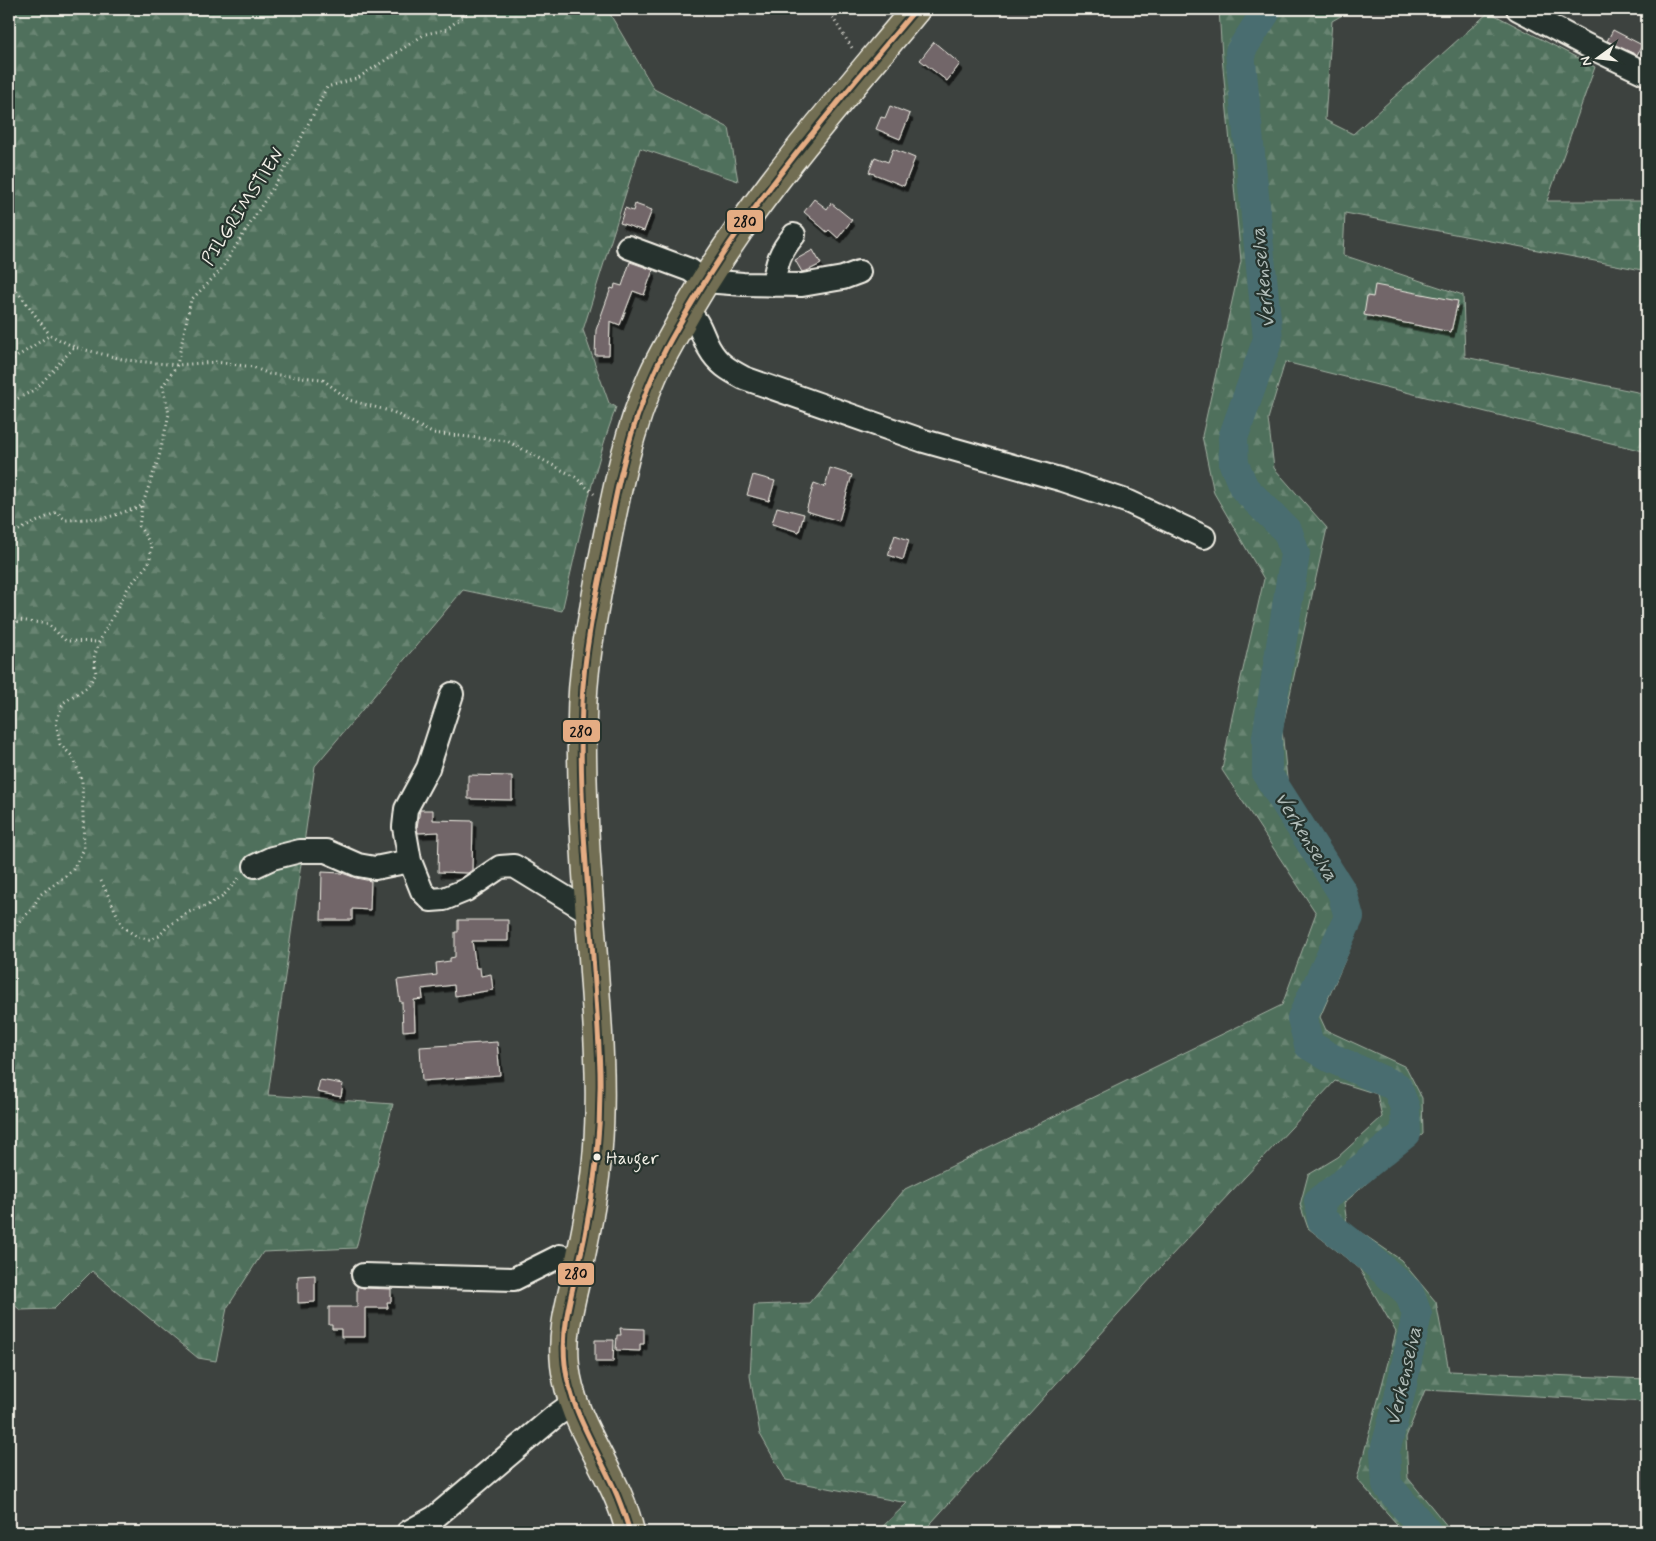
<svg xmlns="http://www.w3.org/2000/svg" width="1656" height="1541" font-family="Mynerve,sans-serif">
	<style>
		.forest { fill: url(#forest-firs); stroke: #a2b0a2 }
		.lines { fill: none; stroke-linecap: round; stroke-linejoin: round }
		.river { stroke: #496d70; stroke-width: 30 }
		.building { fill: #726669; stroke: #f4f1e8; filter: url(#shadow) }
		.minor-casing { stroke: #f4f1e8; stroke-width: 26 }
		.major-casing { stroke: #f4f1e8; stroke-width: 31 }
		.path { stroke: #f4f1e8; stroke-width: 3; stroke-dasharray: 1 4; stroke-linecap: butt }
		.minor { stroke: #26332d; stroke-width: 22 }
		.major { stroke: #726e52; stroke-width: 28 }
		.bus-1-casing { stroke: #26332d; stroke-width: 9 }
		.bus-1 { stroke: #e5ac83; stroke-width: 5 }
		.bus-dot { fill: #f4f1e8; stroke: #26332d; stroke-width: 2 }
		.labels { text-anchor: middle; stroke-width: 4.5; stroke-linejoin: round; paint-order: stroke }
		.bus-label { font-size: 18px; fill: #f4f1e8; stroke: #26332d; text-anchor: start }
		.street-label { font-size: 19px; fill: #f4f1e8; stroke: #26332d }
		.water-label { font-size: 20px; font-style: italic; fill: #b0bcb8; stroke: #26332d }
		.line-badge { stroke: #26332d; stroke-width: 2 }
		.pale-badge-label { font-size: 14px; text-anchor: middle; font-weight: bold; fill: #111 }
	</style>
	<defs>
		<pattern id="forest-firs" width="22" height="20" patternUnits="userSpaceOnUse" patternTransform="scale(1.25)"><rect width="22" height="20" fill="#4f705b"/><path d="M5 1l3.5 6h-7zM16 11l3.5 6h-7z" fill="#698573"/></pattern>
		<filter id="shadow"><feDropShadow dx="3" dy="5.5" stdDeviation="0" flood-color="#0009"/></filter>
	</defs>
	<rect width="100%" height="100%" fill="#3d423f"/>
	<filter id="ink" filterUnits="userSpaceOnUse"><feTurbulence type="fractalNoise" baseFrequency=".02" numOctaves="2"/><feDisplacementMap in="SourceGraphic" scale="10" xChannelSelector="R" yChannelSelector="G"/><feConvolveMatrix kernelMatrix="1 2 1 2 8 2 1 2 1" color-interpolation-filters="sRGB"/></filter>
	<g filter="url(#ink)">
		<path class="forest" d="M9,9H607L654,89L729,128L738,181L640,148L583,330L609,403L616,407C592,473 578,542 562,611L463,590L315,766L268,1095L393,1104L356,1248L263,1252L227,1308L216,1361L198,1358L92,1271L54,1309L20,1310L9,1300Z
			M1219,9H1353L1332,21L1325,120L1353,134L1489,12L1595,67L1547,201H1647V271L1345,213L1343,255L1463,295L1465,357L1647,394V452L1285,362L1268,419L1274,468L1327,528L1282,730L1288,788L1355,891L1362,921L1320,1017L1326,1030L1406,1067L1422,1098L1423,1134L1344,1203L1347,1223L1401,1260L1436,1302L1449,1371L1647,1379V1402L1425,1390L1406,1437L1408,1478L1452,1532H1404L1357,1479L1396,1332L1359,1268L1308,1228L1300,1205L1308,1175L1338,1157L1382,1117L1377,1094L1335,1081L1170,1257L923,1532H877L907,1503L786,1480L760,1434L750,1376L754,1305L809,1303L905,1189L1282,1005L1316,913L1222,770L1232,717L1264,579L1214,493L1202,436L1241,261L1222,57Z"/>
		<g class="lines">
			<path class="river" d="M1264,9L1265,13L1240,52L1268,339L1233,438L1234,464L1244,488L1288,532L1295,554L1267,737V774L1342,892L1349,917L1302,1018L1309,1045L1331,1058L1397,1087L1405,1108L1406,1133L1341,1185L1319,1201L1322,1220L1370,1258L1409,1293L1417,1314L1399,1398L1385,1451L1387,1485L1427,1532"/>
		</g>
		<path class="building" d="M1613,30L1642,45L1637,55L1607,41Z
			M934,42L960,64L947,81L920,60Z
			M890,106L910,114L900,139L876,129L881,117L885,118Z
			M893,149L915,158L904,186L869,172L875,157L888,162Z
			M814,199L827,209L831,203L852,220L838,238L829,230L827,232L804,212Z
			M635,204L652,210L644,231L620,223L625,208L633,211Z
			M813,250L821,264L809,270L802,272L795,260Z
			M630,262L653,270L644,295L633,291L620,325L610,321L609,355H595L596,330L611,288L614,289L615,284L622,286Z
			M1375,285L1458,301L1451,332L1364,315L1367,296L1373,297Z
			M830,468L852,475L839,521L806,511L814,483L825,487Z
			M753,475L775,481L769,501L747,495Z
			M777,507L804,514L799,532L772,524Z
			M895,535L909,540L903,560L888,555Z
			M468,775L512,776V800L468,799Z
			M420,810H433V820L473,821L472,870L468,873L438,872L439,832L418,833L417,827Z
			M322,872L342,873L356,878L371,881L370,910L352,909V920H321Z
			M458,920H508V941H472L476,968H480L481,976L491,974L493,990L455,996L454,985L422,989L423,999L414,1000L415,1030L403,1031L402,1002H400L397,980L437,975L436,963L450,961V958L455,957V932H458Z
			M497,1042L500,1075L422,1081L420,1047Z
			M320,1080L343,1084L341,1097L317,1092Z
			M315,1275V1302L298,1303V1276Z
			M357,1286L363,1288L391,1289V1302H387L388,1308H365V1337H341V1329H332V1325H329V1307H357Z
			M620,1328L644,1329V1344H640V1351L616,1350L617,1335H621Z
			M595,1340H614L613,1362H595Z"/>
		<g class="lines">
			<defs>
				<path id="minor" d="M1518,9L1586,45L1647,74
					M628,247L690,270L705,281L743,284L802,285L843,278L859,272
					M773,285C777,262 779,253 794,235
					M687,312C699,319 702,336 709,348C718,364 729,370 744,378L924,441L1063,480L1129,502L1204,537
					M452,694L428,768L406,809L404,827L410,861L422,891L431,900L444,899L466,890L500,867L514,866L589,912
					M255,866L272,858L300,851H326L358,865L375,868L410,861
					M363,1275L514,1279L560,1256L580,1261
					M408,1532L435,1517L555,1416L573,1403"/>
				<path id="major" d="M630,1532C617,1473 571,1426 565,1365C561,1328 573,1295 580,1260C584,1241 588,1222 591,1203C600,1154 601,1106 599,1056C598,1023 595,990 593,957C587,878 581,799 582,719C582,668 593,616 602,565C615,500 626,435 653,375C661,357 671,341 680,324C743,209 833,109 916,9"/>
			</defs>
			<use href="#minor" class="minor-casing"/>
			<use href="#major" class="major-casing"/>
			<path class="path" d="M827,9L854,51
				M9,285L17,291L50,335L74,347L126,360L177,365L216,362L253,367L269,374L322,379L349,400L393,412L432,433L507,441L575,477L594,494
				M9,362L50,335
				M9,403L36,389L74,347
				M9,532L17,531L57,512L65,520L106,518L142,506
				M9,635L19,620L48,624L66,641L99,642
				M101,881L111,901L122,926L137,937L149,939L159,936L167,927L189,912L206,906L222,897L241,876
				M9,932L31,910L40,895L72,871L84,849L82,781L73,757L60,744L56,722L63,703L87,687L96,674L94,658L99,642L128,588L149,563L152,546L139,526L142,506L159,457L169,414L163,386L177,365L191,300L220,271L288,164L327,87L358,78L425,34L445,30L473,9"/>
			<use href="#minor" class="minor"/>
			<use href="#major" class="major"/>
			<defs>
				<path id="bus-1" d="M630,1532C625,1516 620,1501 613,1486C595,1446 570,1409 565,1364C560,1321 577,1277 585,1235C596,1181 601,1127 600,1072C596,949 577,826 582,703C584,654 594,605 604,557C614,503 624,449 644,398C656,364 674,333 692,303C755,196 837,103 916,9"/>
			</defs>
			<use href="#bus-1" class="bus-1-casing"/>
			<use href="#bus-1" class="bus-1"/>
		</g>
	</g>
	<circle class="bus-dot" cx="597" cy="1157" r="4.5"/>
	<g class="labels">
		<g class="bus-label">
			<text x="606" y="1164">Hauger</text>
		</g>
		<g class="street-label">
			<text transform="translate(242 206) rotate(-57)" y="7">PILGRIMSTIEN</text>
		</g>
		<g class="water-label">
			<text transform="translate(1262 278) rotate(-96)" y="7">Verkenselva</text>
			<text transform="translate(1307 836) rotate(58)" y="7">Verkenselva</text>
			<text transform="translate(1403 1376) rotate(-77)" y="7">Verkenselva</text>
		</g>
	</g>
	<g class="line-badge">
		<rect x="726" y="209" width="38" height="24" rx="5" fill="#e5ac83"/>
		<rect x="562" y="719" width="39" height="24" rx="5" fill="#e5ac83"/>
		<rect x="557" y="1262" width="38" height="24" rx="5" fill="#e5ac83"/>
	</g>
	<g class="pale-badge-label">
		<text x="745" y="226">280</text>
		<text x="581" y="736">280</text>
		<text x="576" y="1278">280</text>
	</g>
	<rect width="1656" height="1541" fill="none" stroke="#26332d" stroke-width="30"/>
	<rect x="15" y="15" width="1626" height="1511" fill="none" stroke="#f4f1e8" stroke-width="2" filter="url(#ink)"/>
	<g transform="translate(1598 58) rotate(255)" stroke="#26332d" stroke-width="4" paint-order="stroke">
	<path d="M0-4L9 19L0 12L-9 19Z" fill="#f4f1e8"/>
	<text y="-8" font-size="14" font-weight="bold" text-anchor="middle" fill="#f4f1e8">N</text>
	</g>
</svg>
